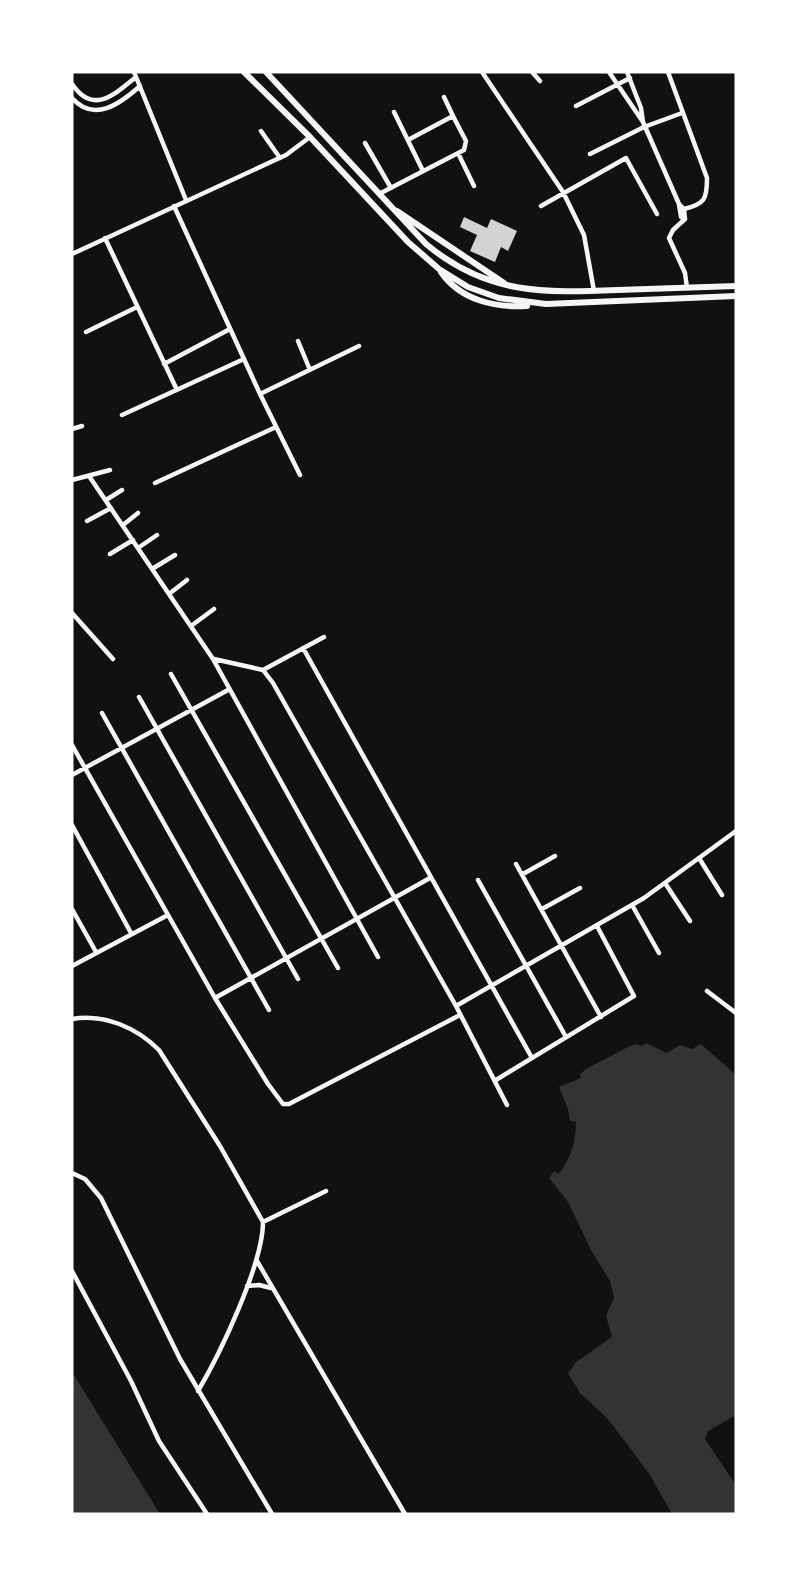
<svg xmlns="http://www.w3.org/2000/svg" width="808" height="1586" font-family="'Fira Sans',sans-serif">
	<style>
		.water { fill: #333 }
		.building { fill: #d3d3d3 }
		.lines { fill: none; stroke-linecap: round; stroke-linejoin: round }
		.minor { stroke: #f5f5f5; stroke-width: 4.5 }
		.secondary { stroke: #f5f5f5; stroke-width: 6 }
	</style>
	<rect width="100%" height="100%" fill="#111"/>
	<path class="water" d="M646,1043L667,1053L680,1045L692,1049L701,1044L736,1075V1415L708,1431L705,1439L736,1485V1514H672L650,1475L630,1448L607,1418L580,1393L568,1373L576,1362L612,1337L606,1316L614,1298L610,1281L592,1252L568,1202L549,1178L554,1171L559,1174C571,1158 576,1142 576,1122L570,1121L568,1109L559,1087L581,1078L580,1074L586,1069L630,1046L635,1044L642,1046Z
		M72,1372L160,1514H72Z"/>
	<path class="building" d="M464,217L487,228L491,219L517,231L508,251L501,247L495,262L470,251L477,235L460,227Z"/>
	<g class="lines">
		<path class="minor" d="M134,72L186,200
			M482,72L563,192L584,235L594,291
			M532,72L540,81
			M609,72L643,122L679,204L684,209L685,219
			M627,72L641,108L643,122
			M668,72L707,178C707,199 705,204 684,209
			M72,84C93,115 114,95 136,77
			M444,97L453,116
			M72,98C94,123 120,104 140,86
			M576,106L630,78
			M394,112L423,171
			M261,131L280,158
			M365,143L391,188
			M458,153L474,186
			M590,154L644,127L682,113
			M379,194L464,150L466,141L453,116L408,140
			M679,205L681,217L685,219
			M174,206L260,394L300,475
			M541,206L626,158L657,214
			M685,219L673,230L669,238L685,273L687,288
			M105,238L177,390
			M72,254L286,155L310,137
			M86,332L137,307
			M298,341L310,370
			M164,364L230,329
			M260,394L359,346
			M122,415L244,359
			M72,429L82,426
			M89,476L213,659L378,957
			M72,480L110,470
			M155,483L276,427
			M106,500L122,490
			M87,521L111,508
			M123,525L138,513
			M138,548L157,535
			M110,554L133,540
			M152,569L175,555
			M169,594L187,580
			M72,613L113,659
			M191,626L214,609
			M303,648L532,1058
			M214,659L263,670L273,683L456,1006L507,1105
			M263,670L324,637
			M171,674L338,968
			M139,697L298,979
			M102,713L269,1010
			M72,745L215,998L268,1084L283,1104H289L460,1015
			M72,775L228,690
			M72,825L131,933
			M699,858L722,895
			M516,864L601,1017
			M523,874L555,856
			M478,880L566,1037
			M665,883L690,921
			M632,905L659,953
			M72,909L96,952
			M542,909L580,888
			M72,966L168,915
			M707,991L736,1013
			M215,998L430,878
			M456,1006L644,898L736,831
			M72,1019C104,1013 137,1028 159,1050L220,1146L263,1222C263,1264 220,1354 198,1391
			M496,1080L634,996L597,926
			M72,1173L85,1179L101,1198L180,1359L272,1514
			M263,1222L326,1191
			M257,1261L405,1514
			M72,1271L131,1381L159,1441L207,1514
			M247,1286L259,1285L271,1288"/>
		<path class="secondary" d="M244,72L310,137L408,242L439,269L468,287L499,298L546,304L736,296
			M266,72L426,244C487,295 544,293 618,290C658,289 697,287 736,286
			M397,211L504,283
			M441,272C460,300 495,308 527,306"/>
	</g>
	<rect width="808" height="1586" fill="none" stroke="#ffffff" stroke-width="147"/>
</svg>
